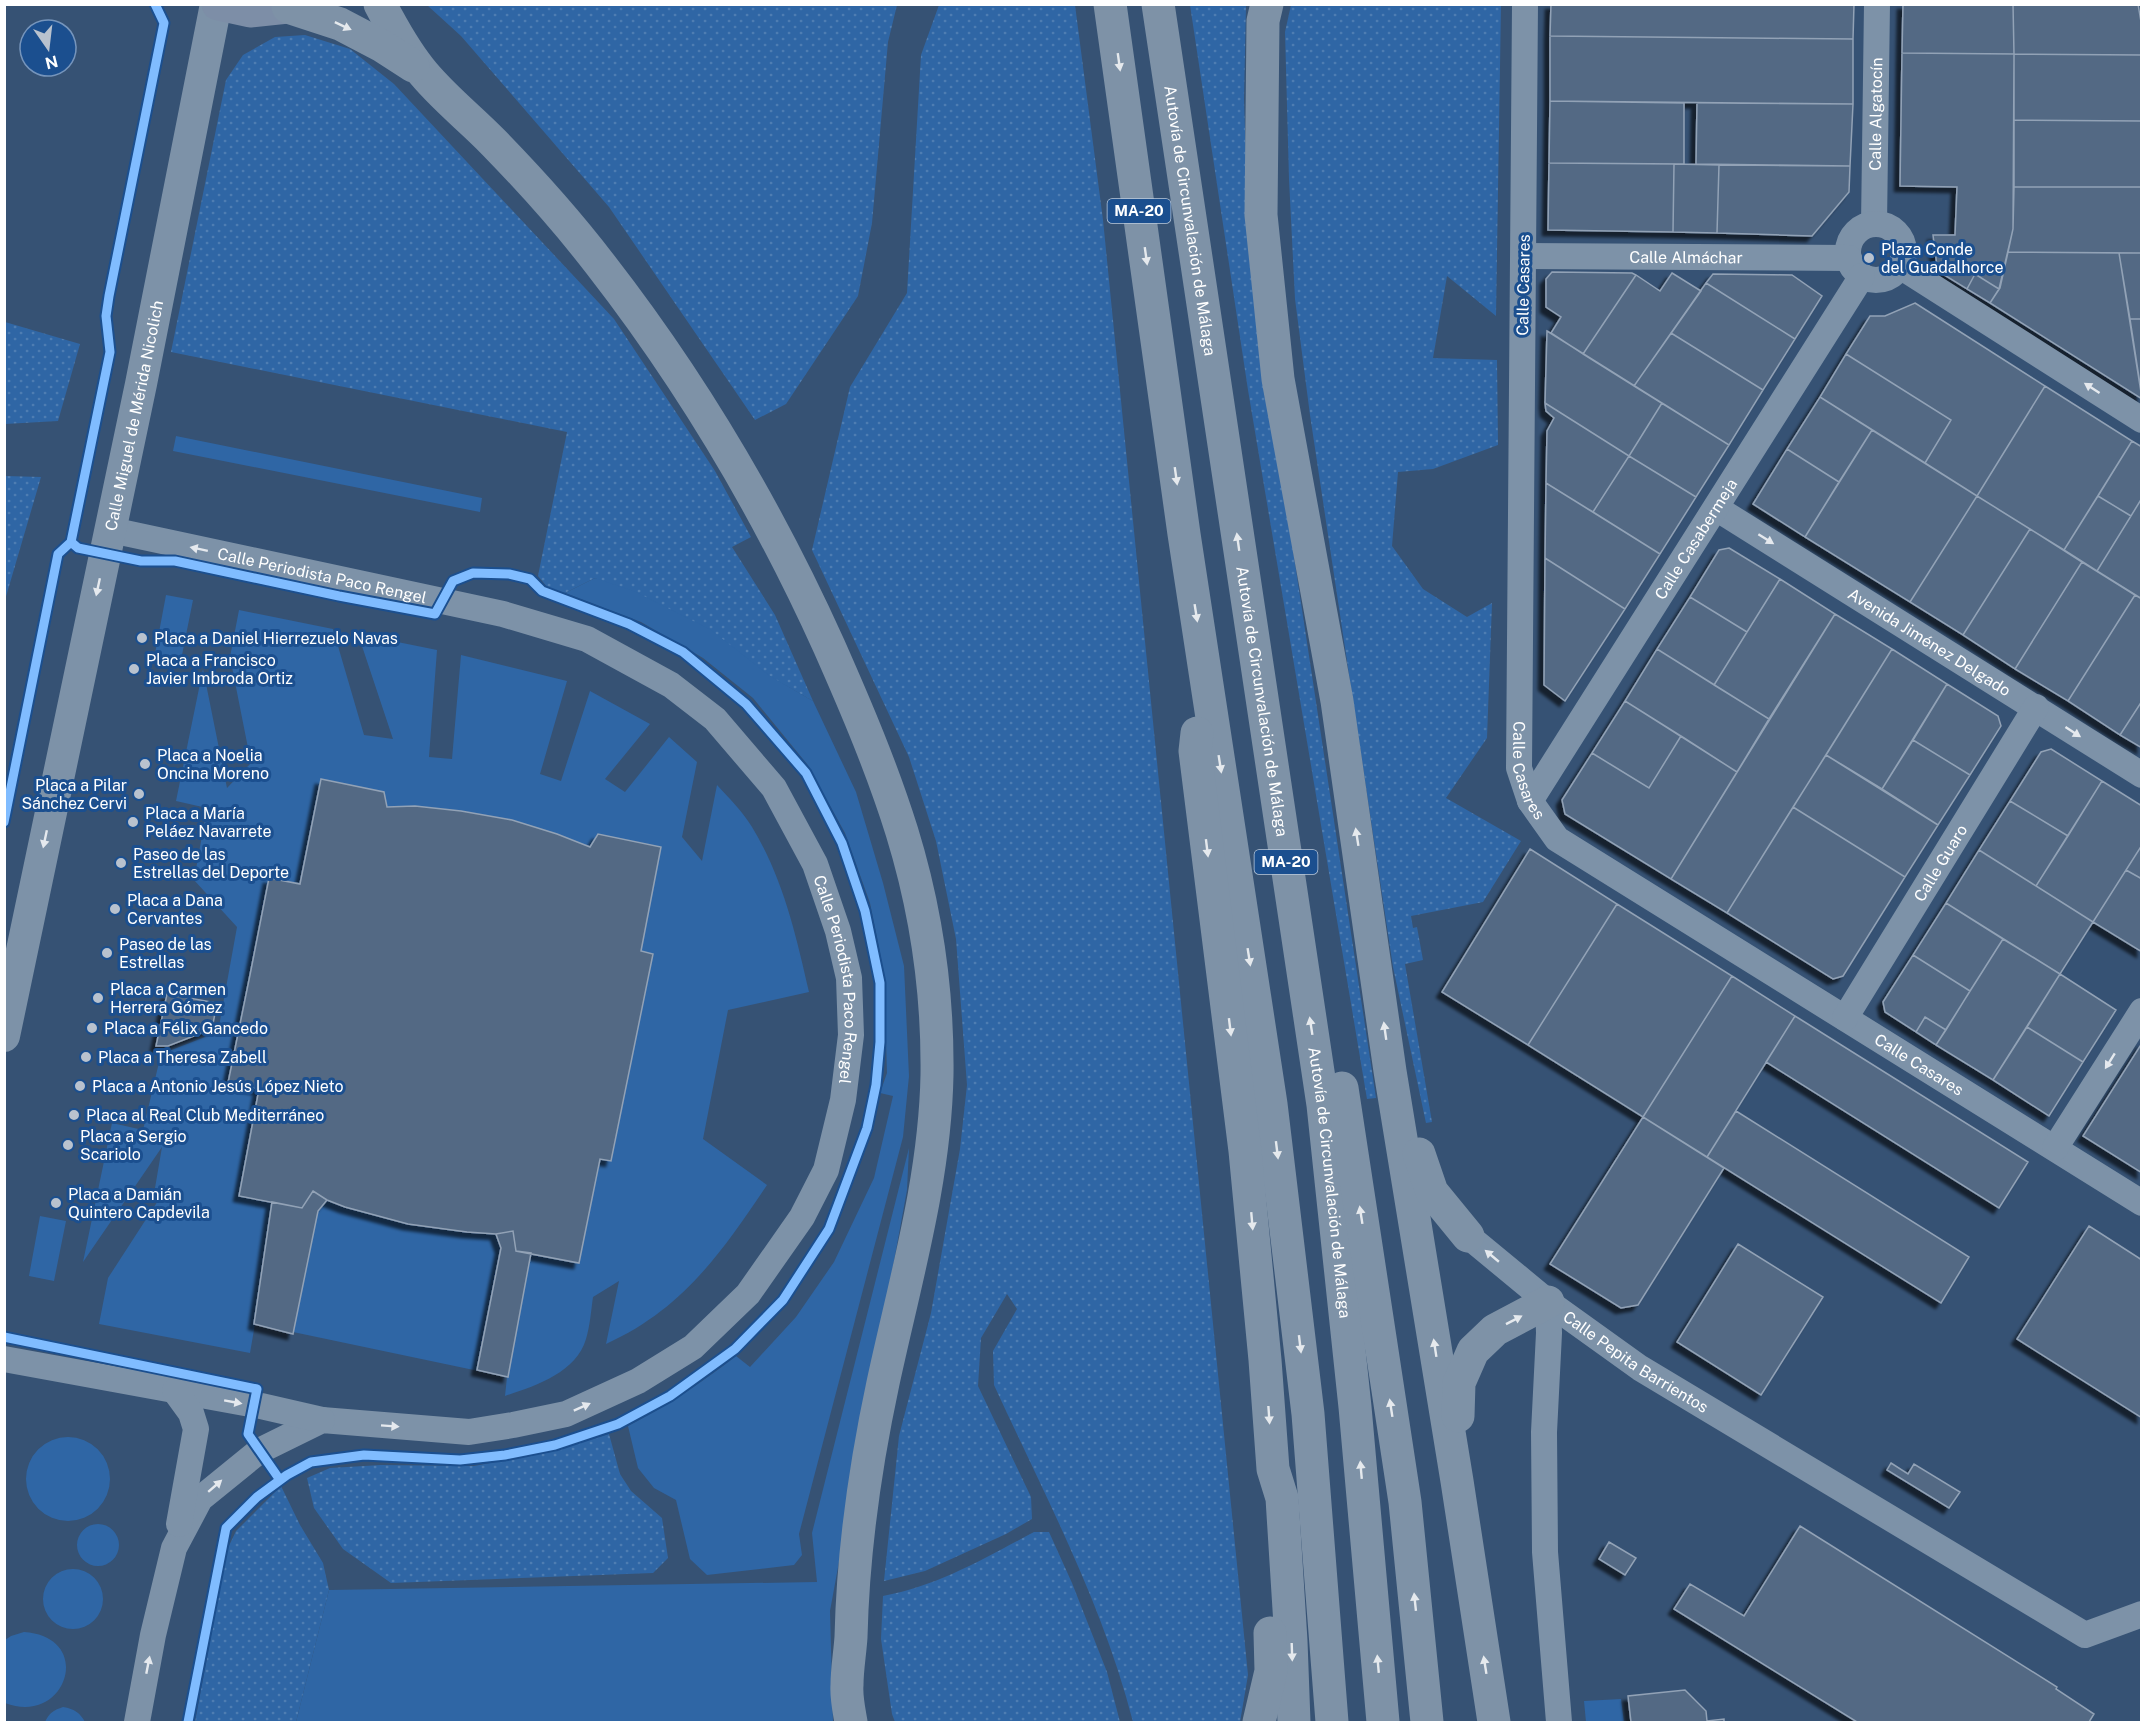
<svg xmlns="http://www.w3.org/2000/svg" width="2146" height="1727" font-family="'Public Sans',sans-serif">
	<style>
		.grass { fill: url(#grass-dots) }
		.garden { fill: #2f66a5 }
		.building { fill: #526984; stroke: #92a2b6; stroke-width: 1.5; filter: url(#shadow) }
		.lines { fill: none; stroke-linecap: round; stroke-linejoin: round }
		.minor { stroke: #7d92a8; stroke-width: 26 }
		.tertiary { stroke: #7d92a8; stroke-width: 32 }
		.primary { stroke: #7d8ea7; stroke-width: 33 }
		.motorway { stroke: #7e92a7; stroke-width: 33 }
		.cycleway-casing { stroke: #1b4f8f; stroke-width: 13 }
		.cycleway { stroke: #80bcff; stroke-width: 9 }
		.oneway { fill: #e5e9ed }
		.oneway2 { fill: #e5e9ee }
		.poi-dot { fill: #b9c2ce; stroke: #1b4f8f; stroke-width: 2 }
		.labels { text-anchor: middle; stroke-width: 6; stroke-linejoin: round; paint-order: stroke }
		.shield { fill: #1b4f8f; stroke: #bbcadd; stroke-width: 1.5 }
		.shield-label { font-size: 15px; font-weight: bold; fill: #fff }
		.street-label { font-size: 16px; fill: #fff; stroke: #1b4f8f }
		.poi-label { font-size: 16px; fill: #fff; stroke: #1b4f8f; text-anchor: start }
	</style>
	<defs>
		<pattern id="grass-dots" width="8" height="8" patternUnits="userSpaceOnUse" patternTransform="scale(1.5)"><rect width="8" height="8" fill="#2f66a5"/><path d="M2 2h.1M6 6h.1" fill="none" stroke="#4e7db2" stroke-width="1.8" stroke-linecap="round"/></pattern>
		<filter id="shadow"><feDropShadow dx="-5.5" dy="5.5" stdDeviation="1.5" flood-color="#0009"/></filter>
	</defs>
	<rect width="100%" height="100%" fill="#365274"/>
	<path class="grass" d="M427,5H897L888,42L872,223L858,296L786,404L755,420L609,207L461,36Z
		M939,5H1075L1103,220L1248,1675L1240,1722H1133C1103,1604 1045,1496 994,1385L993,1351L1017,1309L1007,1294L981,1338L978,1386L1031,1497L1032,1519L1006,1534L925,1571L884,1581L899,1436L931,1313L960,1149L967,1085L956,939L936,841L909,757L812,550L850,387L907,293L921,55Z
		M1190,5H1246L1244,99L1248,224L1268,385L1376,1098L1367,1099L1248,390Z
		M1291,5H1501L1496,316L1447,276L1433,358L1497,360L1498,445L1433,469L1398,472L1392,546L1423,589L1467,617L1492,603L1487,738L1446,798L1521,841L1483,902L1411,916L1413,928L1417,927L1423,960L1405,964L1432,1122L1426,1123L1393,967L1310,415L1295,299L1289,179L1285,32Z
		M305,35L350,49L394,84L614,319L715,471L751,537L732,547L775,615L813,701L595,578L565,593L548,588L538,576L567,432L171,352L226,80L243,55L275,37Z
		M5,322L80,344L58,421L5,424Z
		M5,476L41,477L5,600L4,476Z
		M609,1434L620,1474L631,1491L662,1518L668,1558L653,1573L391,1583L343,1549L314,1508L307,1478L330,1468L381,1465L474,1466L550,1452Z
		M281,1486L300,1525L323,1563L329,1590L296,1722H195L227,1550L236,1531Z
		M1034,1532H1049L1072,1583L1107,1672L1120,1722H895L892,1714L881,1639L883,1596C938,1586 985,1558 1034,1532Z"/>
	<path class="garden" d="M176,436L482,498L480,512L173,451Z
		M595,578L636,592L711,630L770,676L813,701L856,792L883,883L904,966L909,1076L903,1137L799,1534L802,1555L794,1565L707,1575L690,1559L676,1500L654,1488L638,1468L628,1426C667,1406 701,1383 736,1356L750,1367L796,1317L834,1262L874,1178L893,1096L880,1093L887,1073L884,973L870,903L845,833L807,764L753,698L703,658L641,622L565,593Z
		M166,595L193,600L180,665L154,659Z
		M239,610L333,629L364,735L393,739L358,634L437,650L429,757L452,759L461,655L567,681L540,774L561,781L590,691L650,724L605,779L625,792L669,737L697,762L682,837L702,861L717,785C729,798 743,812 752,827C783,878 796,935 809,992L728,1010L703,1139L767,1185C721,1253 683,1309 606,1344L619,1281L593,1297C591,1311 590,1326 586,1339C576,1373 535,1386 505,1396L507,1377L255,1324L250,1353L99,1324L108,1278L165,1190L155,1188L162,1147L83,1262L112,1123L143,1130L161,1054L218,1032L237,927L194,880L207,808L176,801L203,669L227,788L251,763L230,657Z
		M909,1148L907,1190L830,1611L833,1722H296L329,1590L817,1582L812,1533Z
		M40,1216L66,1221L54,1281L29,1276Z
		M26 1479a42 42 0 1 1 84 0a42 42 0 1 1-84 0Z
		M77 1545a21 21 0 1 1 42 0a21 21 0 1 1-42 0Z
		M43 1599a30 30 0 1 1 60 0a30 30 0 1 1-60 0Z
		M24,1632C96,1637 66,1727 5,1703V1640L11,1636Z
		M1621,1699L1624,1722H1586L1584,1701Z
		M63,1707C75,1709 80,1713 85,1722H45C49,1713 54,1710 63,1707Z"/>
	<path class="building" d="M1551,4H1854L1853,39L1550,36Z
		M1903,4H2013L2014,54L1902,53Z
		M2013,4H2138L2142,28V55L2014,54Z
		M1550,36L1853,39V104L1550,101Z
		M1902,53L2014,54L2013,229L1999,289L1975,274L1967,289L1941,273L1937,266L1933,235H1955L1957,187L1900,186Z
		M2014,54L2142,55V121L2014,120Z
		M1550,101L1684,103V164L1549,163Z
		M1697,103L1853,104L1850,166L1696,164Z
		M2014,120L2142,121V187H2014Z
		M1549,163L1674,164L1673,232L1548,230Z
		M1674,164L1719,165L1717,233L1673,232Z
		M1719,165L1850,166L1849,192L1812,236L1717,233Z
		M2014,187H2142V253L2008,252L2013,229Z
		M2008,252L2119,253L2142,399L1990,303L2000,288Z
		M2119,253H2142V319H2130Z
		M1552,272L1632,273L1636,275L1583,354L1551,333L1561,317L1546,307V279Z
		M1672,273L1701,291L1634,386L1583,354L1636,275L1660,291Z
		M1713,274L1792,275L1822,296L1795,339L1706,283Z
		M1975,274L1999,289L1990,303L1967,289Z
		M1706,283L1795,339L1763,390L1671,333Z
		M1915,303L2045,386L1977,496L1925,463L1951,420L1846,354L1870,316H1885Z
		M2130,319H2142V397Z
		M1547,331L1662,403L1629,456L1545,403Z
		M1671,333L1763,390L1729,445L1634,386Z
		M1846,354L1951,420L1925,463L1820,397Z
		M2045,386L2132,441L2064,550L1977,496Z
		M1820,397L1872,430L1839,482L1787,449Z
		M1545,403L1629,456L1593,512L1546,483L1547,431L1554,418L1546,411Z
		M1662,403L1729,445L1696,497L1629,456Z
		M1872,430L1977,496L1910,602L1805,537Z
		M2132,441L2142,447V498L2131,516L2098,496Z
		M1787,449L1839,482L1805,537L1753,504Z
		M1629,456L1696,497L1660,554L1593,512Z
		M1546,483L1660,554L1625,609L1545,558Z
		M1977,496L2030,529L1963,635L1910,602Z
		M2098,496L2131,516L2097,571L2064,550Z
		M2142,498V599L2097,571Z
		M2030,529L2082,562L2015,669L1963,635Z
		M1729,548L1780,579L1747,632L1690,597L1719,550Z
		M1545,558L1625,609L1565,701L1544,685Z
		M2082,562L2135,595L2068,701L2015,669Z
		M1780,579L1835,614L1769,719L1714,685Z
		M2135,595L2142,599V701L2120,735L2068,701Z
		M1690,597L1747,632L1714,685L1657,649Z
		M1835,614L1892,649L1727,913L1671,879Z
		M1657,649L1769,719L1737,772L1625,701Z
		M1892,649L1947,684L1882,789L1826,755Z
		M1947,684L1998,716L2001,726L1970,775L1913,740Z
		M1625,701L1681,736L1649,788L1592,753Z
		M2142,701V748L2120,735Z
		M1681,736L1737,772L1671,879L1565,814L1562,800L1592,753L1649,788Z
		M1913,740L1970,775L1938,825L1882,789Z
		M2051,749L2102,781L2068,836L2010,801L2041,752Z
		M1826,755L1938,825L1905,877L1793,807Z
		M321,779L384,792L387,807L415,806L461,811L512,820L557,834L590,847L598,834L661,847L641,951L653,954L611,1161L600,1159L579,1263L516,1251L513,1231L496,1234L467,1232L408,1224L345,1207L327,1200L313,1191L302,1208L239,1196L259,1089L228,1083L250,975L269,878L300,884Z
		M2102,781L2142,806V845L2093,922L2036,886Z
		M2010,801L2068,836L2036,886L1979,850Z
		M1793,807L1905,877L1843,976L1833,979L1727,913Z
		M2142,845V879L2126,870Z
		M1530,849L1617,904L1528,1045L1442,992Z
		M1979,850L2093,922L2060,974L1946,903Z
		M2126,870L2142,879V952L2093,922Z
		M1946,903L2003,939L1970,991L1913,955Z
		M1617,904L1732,976L1643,1117L1528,1045Z
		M2003,939L2060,974L1993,1080L1936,1045Z
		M1913,955L1970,991L1946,1030L1925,1017L1916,1032L1885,1012L1883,1002Z
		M2060,974L2116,1010L2083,1062L2027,1027Z
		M1732,976L1795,1016L1707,1157L1643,1117Z
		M167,994L217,1003L212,1029L168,1046H156Z
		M1795,1016L2028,1162L1999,1208L1766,1062Z
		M1925,1017L1946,1030L1936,1045L1916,1032Z
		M2027,1027L2083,1062L2049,1116L1993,1080Z
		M2142,1043V1173L2083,1136Z
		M1736,1111L1969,1257L1941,1303L1707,1157Z
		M1643,1117L1724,1168L1638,1305L1621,1308L1550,1264Z
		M313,1191L327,1200L318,1211L293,1334L254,1324L272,1202L302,1208Z
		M2089,1226L2142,1260V1418L2017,1339Z
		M513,1231L516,1251L531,1253L508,1377L477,1370L501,1248L496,1234Z
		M1738,1244L1823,1297L1761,1395L1677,1342Z
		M1891,1463L1908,1474L1914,1464L1960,1492L1949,1508L1887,1470Z
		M1800,1526L2057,1687L2056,1689L2094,1714L2089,1722H1857L1674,1609L1690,1584L1744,1616Z
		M1609,1542L1636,1558L1625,1575L1599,1559Z
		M1685,1690L1706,1711L1707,1721L1724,1719V1722H1631L1628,1696Z"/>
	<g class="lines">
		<g class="minor">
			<path id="s1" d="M1525,4L1519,768L1530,801L1557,839L2142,1203"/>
			<path id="s2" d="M1874,224L1877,4"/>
			<circle cx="1876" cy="252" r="28"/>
			<path id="s3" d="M1524,256L1849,258"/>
			<path d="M1900,266L2142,420"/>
			<path id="s4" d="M1716,508L2142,775"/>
			<path id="s5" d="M111,530L503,614L587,639L671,685L715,719L774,788L815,864L838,931L849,978L851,1035L843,1100L826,1170L802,1217L748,1294L693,1347L638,1381L566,1414L513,1425L469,1432L322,1420L259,1451L200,1499L174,1548L153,1635L137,1722"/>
			<path id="s6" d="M1530,801L1862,276"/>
			<path id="s7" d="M1845,1018L2036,707"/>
			<path d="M2055,1148L2142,1011"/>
			<path id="s8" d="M1468,1236L1548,1302L1640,1368L2085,1635L2142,1614"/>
			<path d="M1548,1302L1549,1333L1544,1432L1545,1552L1559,1722"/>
			<path d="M4,1359L261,1406L322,1420"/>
			<path d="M175,1391L191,1413L196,1429L179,1524"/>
		</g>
		<path class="tertiary" id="s9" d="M4,1036L141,384L216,4"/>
		<path class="primary" d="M218,4L250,11L288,7L293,4"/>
		<g class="motorway">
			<path d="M380,4C392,27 404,49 420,69C441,96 470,118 494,143C531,181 567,221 600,264C691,381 768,511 829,646C856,707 882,768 902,832C926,910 938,993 937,1075C935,1180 905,1281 883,1383C865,1467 853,1552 851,1637C850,1653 847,1669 847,1685C846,1697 849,1710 851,1722"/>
			<path d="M1110,4L1184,534L1271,1104L1308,1414L1332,1722"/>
			<path id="s10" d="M1158,4L1323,1105L1355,1407L1383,1722"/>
			<path d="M1267,4L1263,21L1261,215L1278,379L1337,701L1390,1071L1457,1481L1494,1722"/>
			<path d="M288,7L340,24L382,46L413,66"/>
			<path d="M1197,733L1195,751L1245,1151L1265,1360L1273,1469L1282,1498L1291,1641L1294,1722"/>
			<path d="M1342,1088L1405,1502L1427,1722"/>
			<path d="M1419,1154L1432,1192L1468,1236"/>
			<path d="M1458,1416L1459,1383L1473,1351L1495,1330L1548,1302"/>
			<path d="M1259,1722L1271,1671L1270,1633"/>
		</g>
		<defs>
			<path id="cycleway" d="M155,4L164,23L109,296L106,316L110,352L71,542L78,548L141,561H175L339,596L435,614L453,581L473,573L509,574L530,579L542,591L629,624L683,652L746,704L806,773L842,843L865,911L880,983V1042L876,1085L867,1128L829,1229L783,1300L735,1349L670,1396L618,1424L555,1445L505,1455L460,1460L364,1455L311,1462L287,1475L257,1497L226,1528L188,1722
				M4,822L58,554L71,542
				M4,1337L257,1389L248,1434L280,1480"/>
		</defs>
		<use href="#cycleway" class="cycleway-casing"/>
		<use href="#cycleway" class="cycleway"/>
	</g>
	<defs><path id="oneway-solid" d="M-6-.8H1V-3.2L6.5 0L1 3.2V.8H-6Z" transform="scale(1.5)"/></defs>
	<g class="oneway">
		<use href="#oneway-solid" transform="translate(343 26) rotate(25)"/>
		<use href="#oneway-solid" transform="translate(1119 62) rotate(82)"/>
		<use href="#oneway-solid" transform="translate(1146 256) rotate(82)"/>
		<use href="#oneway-solid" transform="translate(1176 476) rotate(82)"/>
		<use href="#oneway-solid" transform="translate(1238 542) rotate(-98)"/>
		<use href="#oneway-solid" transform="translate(1196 613) rotate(81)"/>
		<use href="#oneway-solid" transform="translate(1220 764) rotate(81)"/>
		<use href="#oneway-solid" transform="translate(1357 837) rotate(-99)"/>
		<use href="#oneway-solid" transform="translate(1207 848) rotate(83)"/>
		<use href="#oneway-solid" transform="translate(1249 957) rotate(81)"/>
		<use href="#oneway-solid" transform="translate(1311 1026) rotate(-99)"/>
		<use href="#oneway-solid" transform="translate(1230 1027) rotate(83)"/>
		<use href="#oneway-solid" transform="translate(1385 1031) rotate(-98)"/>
		<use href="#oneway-solid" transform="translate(1277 1150) rotate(83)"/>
		<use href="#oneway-solid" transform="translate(1361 1215) rotate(-99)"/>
		<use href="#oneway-solid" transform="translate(1252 1221) rotate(85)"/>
		<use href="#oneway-solid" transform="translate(1514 1320) rotate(-27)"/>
		<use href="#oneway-solid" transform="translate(1300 1344) rotate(83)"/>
		<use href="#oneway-solid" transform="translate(1435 1348) rotate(-99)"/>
		<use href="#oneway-solid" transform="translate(1391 1408) rotate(-99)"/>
		<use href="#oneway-solid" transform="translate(1269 1415) rotate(86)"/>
		<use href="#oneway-solid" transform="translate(1361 1470) rotate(-95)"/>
		<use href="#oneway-solid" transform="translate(1415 1602) rotate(-96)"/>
		<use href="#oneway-solid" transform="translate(1292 1652) rotate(88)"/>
		<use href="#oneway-solid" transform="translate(1378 1664) rotate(-95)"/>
		<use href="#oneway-solid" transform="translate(1485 1665) rotate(-99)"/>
	</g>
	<g class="oneway2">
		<use href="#oneway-solid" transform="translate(2092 388) rotate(-147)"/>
		<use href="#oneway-solid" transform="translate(1766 539) rotate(32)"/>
		<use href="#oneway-solid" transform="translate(199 549) rotate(-168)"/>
		<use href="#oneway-solid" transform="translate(98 587) rotate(102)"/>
		<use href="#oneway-solid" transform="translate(2073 732) rotate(33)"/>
		<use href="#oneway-solid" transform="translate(45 839) rotate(102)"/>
		<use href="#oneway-solid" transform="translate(2110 1061) rotate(122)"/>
		<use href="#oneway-solid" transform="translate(1492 1256) rotate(-140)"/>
		<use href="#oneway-solid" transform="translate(233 1402) rotate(10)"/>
		<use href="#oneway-solid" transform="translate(582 1407) rotate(-24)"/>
		<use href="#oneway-solid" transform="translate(390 1426) rotate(4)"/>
		<use href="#oneway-solid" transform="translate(215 1486) rotate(-41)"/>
		<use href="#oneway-solid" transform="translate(148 1665) rotate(-79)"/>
	</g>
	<g class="poi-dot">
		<circle cx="1869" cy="258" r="6"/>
		<circle cx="142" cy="638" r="6"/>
		<circle cx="134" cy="669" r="6"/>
		<circle cx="145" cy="764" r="6"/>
		<circle cx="139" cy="794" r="6"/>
		<circle cx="133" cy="822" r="6"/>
		<circle cx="121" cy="863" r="6"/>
		<circle cx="115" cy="909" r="6"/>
		<circle cx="107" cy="953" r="6"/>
		<circle cx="98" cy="998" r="6"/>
		<circle cx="92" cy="1028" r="6"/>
		<circle cx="86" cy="1057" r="6"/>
		<circle cx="80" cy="1086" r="6"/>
		<circle cx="74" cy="1115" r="6"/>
		<circle cx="68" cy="1145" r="6"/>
		<circle cx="56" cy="1203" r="6"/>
	</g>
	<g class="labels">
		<g class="shield">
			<rect x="1107.5" y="199" width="63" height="24" rx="4.5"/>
			<rect x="1254.5" y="850" width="63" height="24" rx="4.5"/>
		</g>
		<g class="shield-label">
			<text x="1139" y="216">MA-20</text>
			<text x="1286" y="867">MA-20</text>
		</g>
		<g class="street-label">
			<text dy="6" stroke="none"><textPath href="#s2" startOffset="110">Calle Algatocín</textPath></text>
			<text dy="6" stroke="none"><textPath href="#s10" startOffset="219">Autovía de Circunvalación de Málaga</textPath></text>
			<text dy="6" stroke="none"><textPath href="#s3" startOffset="162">Calle Almáchar</textPath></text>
			<text transform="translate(1523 285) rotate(-89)" y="6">Calle Casares</text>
			<text dy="6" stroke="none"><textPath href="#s9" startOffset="634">Calle Miguel de Mérida Nicolich</textPath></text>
			<text dy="6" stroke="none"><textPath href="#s6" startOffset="310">Calle Casabermeja</textPath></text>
			<text dy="6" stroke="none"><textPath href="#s5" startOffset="216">Calle Periodista Paco Rengel</textPath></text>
			<text dy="6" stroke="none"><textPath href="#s4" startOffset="252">Avenida Jiménez Delgado</textPath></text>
			<text dy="6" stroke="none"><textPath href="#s10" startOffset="705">Autovía de Circunvalación de Málaga</textPath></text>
			<text dy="6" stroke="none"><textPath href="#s1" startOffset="768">Calle Casares</textPath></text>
			<text dy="6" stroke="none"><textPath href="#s7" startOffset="182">Calle Guaro</textPath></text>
			<text dy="6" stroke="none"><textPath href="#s5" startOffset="936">Calle Periodista Paco Rengel</textPath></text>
			<text dy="6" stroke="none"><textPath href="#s1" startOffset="1272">Calle Casares</textPath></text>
			<text dy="6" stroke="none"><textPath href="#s10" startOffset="1191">Autovía de Circunvalación de Málaga</textPath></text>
			<text dy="6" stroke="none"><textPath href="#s8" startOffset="210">Calle Pepita Barrientos</textPath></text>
		</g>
		<g class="poi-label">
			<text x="1881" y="255">Plaza Conde<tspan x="1881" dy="18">del Guadalhorce</tspan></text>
			<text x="154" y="644">Placa a Daniel Hierrezuelo Navas</text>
			<text x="146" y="666">Placa a Francisco<tspan x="146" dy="18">Javier Imbroda Ortiz</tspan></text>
			<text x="157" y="761">Placa a Noelia<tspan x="157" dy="18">Oncina Moreno</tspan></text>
			<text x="127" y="791" text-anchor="end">Placa a Pilar<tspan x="127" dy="18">Sánchez Cervi</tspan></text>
			<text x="145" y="819">Placa a María<tspan x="145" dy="18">Peláez Navarrete</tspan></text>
			<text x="133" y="860">Paseo de las<tspan x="133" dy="18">Estrellas del Deporte</tspan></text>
			<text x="127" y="906">Placa a Dana<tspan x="127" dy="18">Cervantes</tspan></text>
			<text x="119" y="950">Paseo de las<tspan x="119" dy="18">Estrellas</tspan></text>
			<text x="110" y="995">Placa a Carmen<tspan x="110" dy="18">Herrera Gómez</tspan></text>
			<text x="104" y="1034">Placa a Félix Gancedo</text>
			<text x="98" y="1063">Placa a Theresa Zabell</text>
			<text x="92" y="1092">Placa a Antonio Jesús López Nieto</text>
			<text x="86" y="1121">Placa al Real Club Mediterráneo</text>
			<text x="80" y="1142">Placa a Sergio<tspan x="80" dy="18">Scariolo</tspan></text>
			<text x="68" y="1200">Placa a Damián<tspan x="68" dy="18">Quintero Capdevila</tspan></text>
		</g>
	</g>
	<rect width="2146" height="1727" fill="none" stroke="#ffffff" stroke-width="12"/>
	<g transform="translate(48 48) rotate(166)"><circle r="28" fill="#1b4f8f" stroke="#7695bc" stroke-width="1.5"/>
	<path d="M0-4.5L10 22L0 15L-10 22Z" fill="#b9c2ce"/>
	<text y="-9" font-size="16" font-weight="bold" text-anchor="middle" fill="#ffffff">N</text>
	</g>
</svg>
